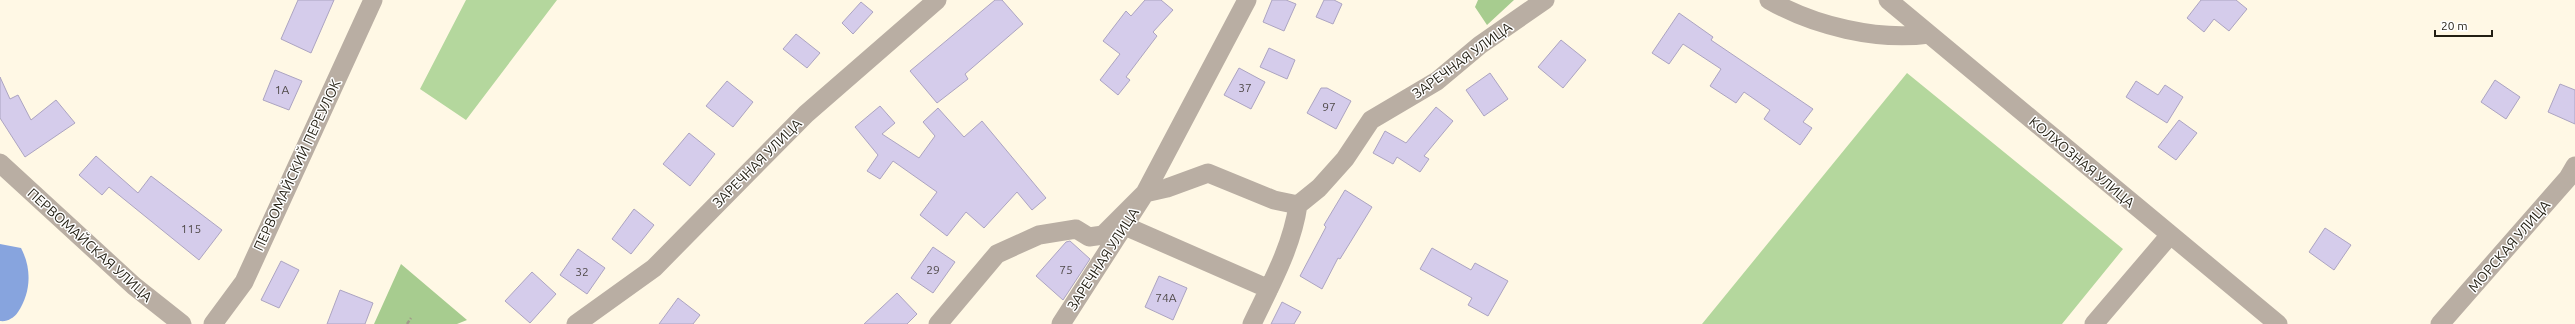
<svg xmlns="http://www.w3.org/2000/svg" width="2575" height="324" font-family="Ubuntu,sans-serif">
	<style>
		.green { fill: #b4d79d }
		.forest { fill: #a7cc8f }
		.water { fill: #87a4de }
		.building { fill: #d5cceb; stroke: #aca4c1 }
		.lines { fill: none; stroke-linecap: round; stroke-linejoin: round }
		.path { stroke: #a09a8a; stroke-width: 2.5; stroke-dasharray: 4 2; stroke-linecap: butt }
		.minor { stroke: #b9aea3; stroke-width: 19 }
		.labels { text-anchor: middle; stroke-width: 3; stroke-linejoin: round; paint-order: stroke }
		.number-label { font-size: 12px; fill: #504a49 }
		.street-label { font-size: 14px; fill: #231f13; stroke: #fff }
	</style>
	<rect width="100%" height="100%" fill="#fff8e5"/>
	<path class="green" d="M466,0H557L466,120L420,89Z
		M1907,73L2123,249L2062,324H1702Z"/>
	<path class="forest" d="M1478,0H1514L1487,25L1475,7Z
		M401,264L467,320L457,324H374Z"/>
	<path class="water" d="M0,244L21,248C32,269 31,292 18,312C14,318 7,322 0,321Z"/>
	<path class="building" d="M298,0H334L311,53L281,39Z
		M995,0H1002L1023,24L965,74L968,79L937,103L910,71Z
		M1145,0H1161L1173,10L1153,32L1157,36L1126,77L1130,80L1118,95L1100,80L1120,54L1103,41L1126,11L1131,16Z
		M1272,0H1286L1296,4L1284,31L1263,22Z
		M1324,0H1334L1342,4L1333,24L1316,17Z
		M2201,0H2236L2247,9L2229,31L2214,19L2204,32L2187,18Z
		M861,2L873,12L853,34L842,23Z
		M1679,13L1713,37L1711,40L1813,109L1803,122L1812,128L1800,145L1764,119L1770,110L1744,92L1736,103L1710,86L1721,69L1683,44L1669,64L1652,53Z
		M796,34L820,53L807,68L783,49Z
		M1561,40L1586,60L1563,88L1538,67Z
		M1269,48L1295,60L1287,79L1260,67Z
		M1239,68L1265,82L1251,109L1224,95Z
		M275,70L302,81L289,110L263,100Z
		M1490,73L1508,99L1484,116L1466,90Z
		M0,77L10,99L18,95L31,120L56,100L75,123L25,157L0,118Z
		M2495,80L2520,97L2506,119L2481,102Z
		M727,81L753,102L733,127L706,106Z
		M2136,81L2158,95L2165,85L2183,97L2167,123L2126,97Z
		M2560,84L2575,90V124L2548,112Z
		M1321,88H1327L1351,101L1336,129L1307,113Z
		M880,106L895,123L882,134L919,158L935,136L923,122L938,108L964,137L982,121L1046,198L1032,210L1017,192L984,228L966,212L947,236L920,215L937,192L893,161L880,179L867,171L878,155L855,127Z
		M1436,107L1453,121L1424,156L1429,159L1420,172L1397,157L1393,164L1373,153L1385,131L1406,143Z
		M2179,120L2197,133L2176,160L2158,147Z
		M689,133L715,154L690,186L663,164Z
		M96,156L138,193L151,176L222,230L199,260L109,187L102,195L79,175Z
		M1345,190L1372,207L1340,259L1338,258L1322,289L1300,276L1326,227L1324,225Z
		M634,209L654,225L631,254L612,239Z
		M2325,228L2351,245L2334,270L2309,252Z
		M1070,241L1090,259L1063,300L1036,276L1066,242Z
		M933,247L955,262L933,293L911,278Z
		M1432,248L1471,270L1475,263L1508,281L1488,316L1468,305L1472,298L1420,269Z
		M578,249L605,268L587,294L560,275Z
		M281,261L299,270L279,308L261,300Z
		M532,272L556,294L530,323L505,301Z
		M1159,276L1187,288L1173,320L1145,307Z
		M340,290L373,303L365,324H327Z
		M897,293L917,314L907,324H864Z
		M678,298L700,315L693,324H659Z
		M1282,302L1301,312L1294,324H1271Z"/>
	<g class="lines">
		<path class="path" d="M407,324L411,318"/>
		<path class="minor" d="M1769,0C1814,26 1877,41 1929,34
			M1888,0L2278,324
			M0,163L134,286L182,324
			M1125,226L1269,289
			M213,324L244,282L373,0
			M576,324L654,268L806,114L937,0
			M938,324L997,254L1039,235L1076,229L1089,237L1103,235L1145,193L1167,188L1208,173L1274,200L1298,205L1319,188L1345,159L1371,120L1437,81L1480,45L1545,0
			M1061,324L1145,193L1247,0
			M1252,324C1270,286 1292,247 1298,205
			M2094,324L2170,235
			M2440,324L2568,178L2575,166"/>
	</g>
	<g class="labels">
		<g class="number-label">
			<text x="1245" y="92">37</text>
			<text x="282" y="94">1А</text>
			<text x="1329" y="111">97</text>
			<text x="191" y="233">115</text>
			<text x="933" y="274">29</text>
			<text x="1066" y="274">75</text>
			<text x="582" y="276">32</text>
			<text x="1166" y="302">74А</text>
		</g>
		<g class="street-label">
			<text transform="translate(1462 60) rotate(-36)" y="5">ЗАРЕЧНАЯ УЛИЦА</text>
			<text transform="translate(2082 162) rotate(40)" y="5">КОЛХОЗНАЯ УЛИЦА</text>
			<text transform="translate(757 163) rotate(-45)" y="5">ЗАРЕЧНАЯ УЛИЦА</text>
			<text transform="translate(297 165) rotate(-65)" y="5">ПЕРВОМАЙСКИЙ ПЕРЕУЛОК</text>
			<text transform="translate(90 245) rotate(42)" y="5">ПЕРВОМАЙСКАЯ УЛИЦА</text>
			<text transform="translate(2509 246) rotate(-49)" y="5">МОРСКАЯ УЛИЦА</text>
			<text transform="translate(1103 259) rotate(-57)" y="5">ЗАРЕЧНАЯ УЛИЦА</text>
		</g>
	</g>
	<path d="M2435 30v6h57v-6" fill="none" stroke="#231f13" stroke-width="2"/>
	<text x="2441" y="30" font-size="12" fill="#231f13" stroke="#ffffff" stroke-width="3" paint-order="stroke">20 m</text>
</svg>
